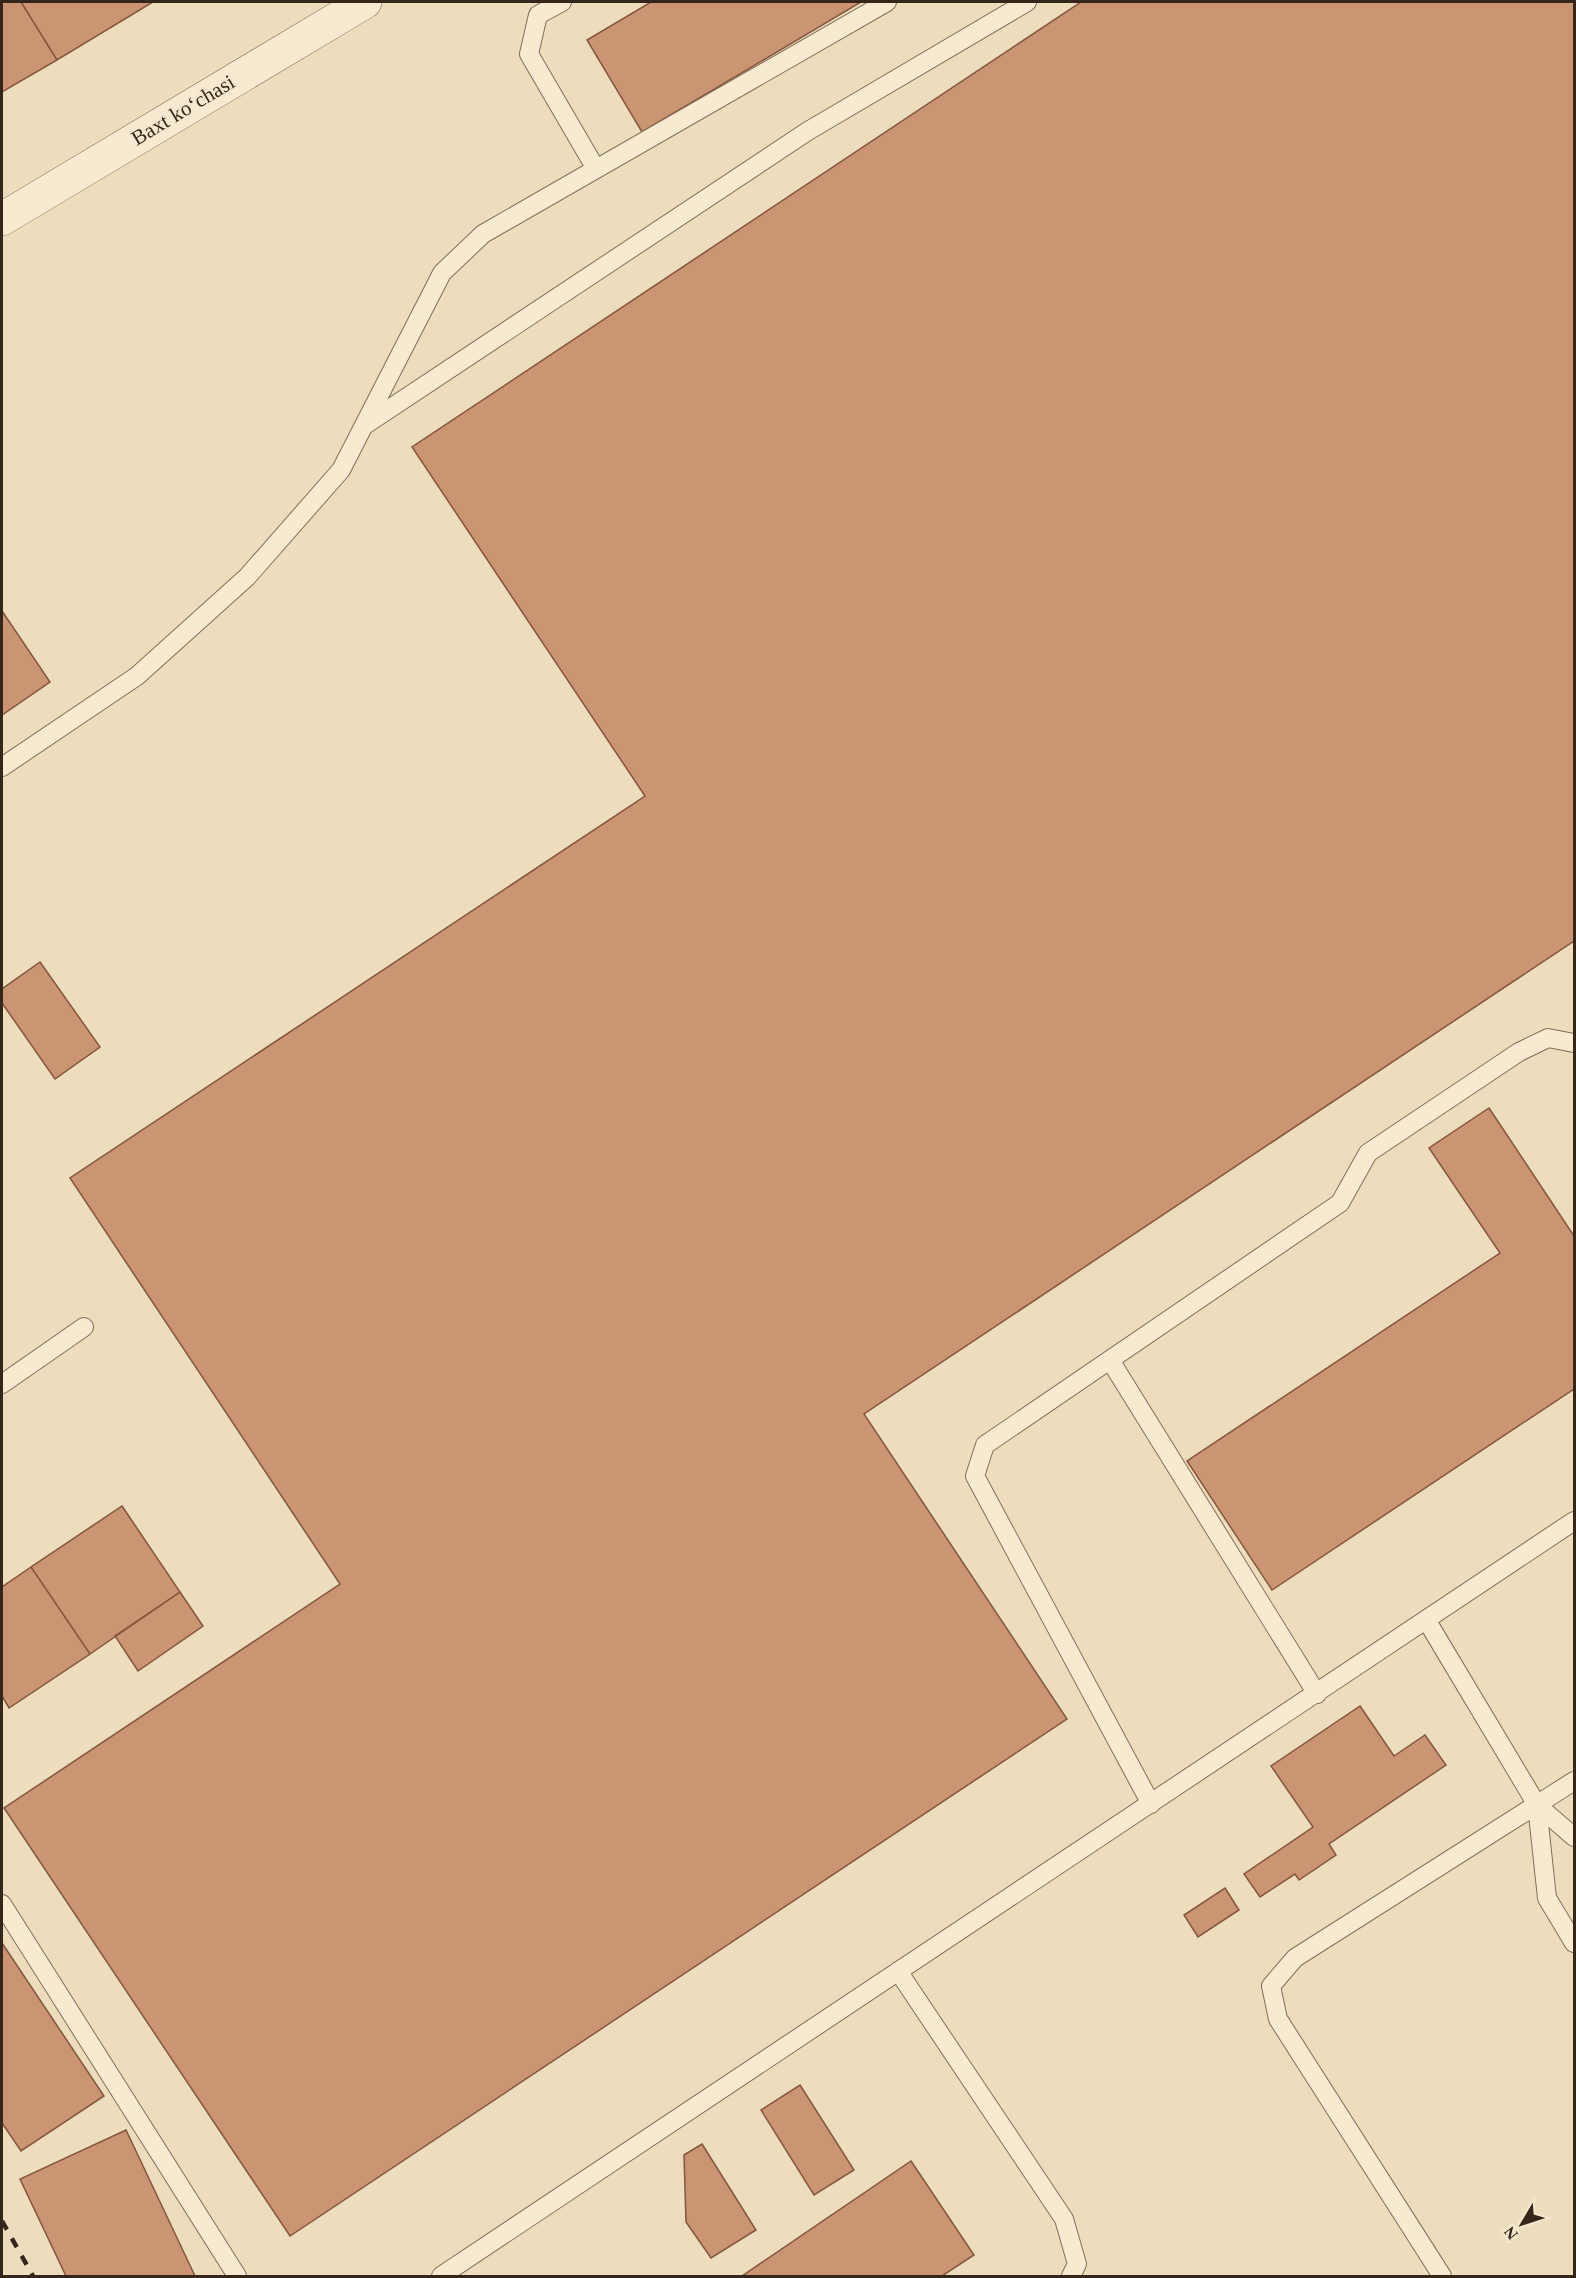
<svg xmlns="http://www.w3.org/2000/svg" width="1576" height="2278" font-family="'Times New Roman',serif">
	<style>
		.building { fill: #cb9473; stroke: #83563d; stroke-width: 1.5 }
		.lines { fill: none; stroke-linecap: round; stroke-linejoin: round }
		.lane-casing { stroke: #846d57; stroke-width: 20 }
		.street-casing { stroke: #846d57; stroke-width: 34 }
		.lane { stroke: #f8ead0; stroke-width: 18 }
		.street { stroke: #f8ead0; stroke-width: 33 }
		.rail { stroke: #34261b; stroke-width: 4.5; stroke-dasharray: 10 10; stroke-linecap: butt }
		.labels { text-anchor: middle; stroke-width: 4.5; stroke-linejoin: round; paint-order: stroke }
		.street-label { font-size: 21px; fill: #34261b; stroke: #f5e7cd }
	</style>
	<rect width="100%" height="100%" fill="#edddbd"/>
	<path class="building" d="M2,2H21L57,60L2,92Z
		M21,2H153L57,60Z
		M651,2H861L642,132L587,40Z
		M1081,2H1574V941L864,1414L1067,1719L290,2236L4,1808L340,1584L70,1178L645,796L412,447Z
		M2,611L50,682L2,715Z
		M40,962L100,1047L55,1079L2,1003V989Z
		M1489,1108L1574,1236V1389L1272,1590L1187,1461L1500,1253L1429,1148Z
		M122,1506L180,1592L90,1654L31,1567Z
		M31,1567L90,1654L9,1708L2,1696V1587Z
		M180,1592L203,1626L138,1671L115,1636Z
		M1360,1706L1394,1756L1425,1735L1446,1765L1329,1844L1336,1855L1299,1880L1295,1874L1260,1897L1244,1874L1313,1827L1271,1766Z
		M1225,1888L1239,1910L1198,1937L1184,1915Z
		M2,1943L104,2096L21,2151L2,2123Z
		M800,2085L854,2170L814,2195L761,2110Z
		M126,2130L195,2276H66L20,2179Z
		M702,2144L756,2230L711,2258L686,2222L684,2155Z
		M911,2161L974,2255L942,2276H742Z"/>
	<g class="lines">
		<defs>
			<path id="lane" d="M562,2L538,15L529,54L596,169
				M365,425L808,131L1027,2
				M2,767L137,676L247,577L341,470L442,273L483,234L887,2
				M1110,1360L1317,1694
				M2,1384L84,1327
				M1427,1621L1537,1805L1547,1898L1574,1943
				M1151,1804L975,1476L985,1445L1340,1203L1368,1153L1519,1052L1548,1038L1574,1043
				M1537,1805L1574,1837
				M2,1904L237,2276
				M898,1971L1064,2219L1077,2264L1071,2276
				M441,2276L1574,1521
				M1442,2276L1278,2019L1271,1986L1295,1958L1574,1781"/>
			<path id="street" d="M2,219L365,2"/>
		</defs>
		<use href="#lane" class="lane-casing"/>
		<use href="#street" class="street-casing"/>
		<use href="#lane" class="lane"/>
		<use href="#street" class="street"/>
		<path class="rail" d="M2,2221L33,2276"/>
	</g>
	<g class="labels">
		<g class="street-label">
			<text transform="translate(183 110) rotate(-31)" y="7">Baxt koʻchasi</text>
		</g>
	</g>
	<rect width="1576" height="2278" fill="none" stroke="#34261b" stroke-width="6"/>
	<g transform="translate(1522 2224) rotate(231)" stroke="#f5e7cd" stroke-width="4.5" paint-order="stroke">
	<path d="M0-4.5L10 22L0 15L-10 22Z" fill="#34261b"/>
	<text y="-9" font-size="16" font-weight="bold" text-anchor="middle" fill="#34261b">N</text>
	</g>
</svg>
